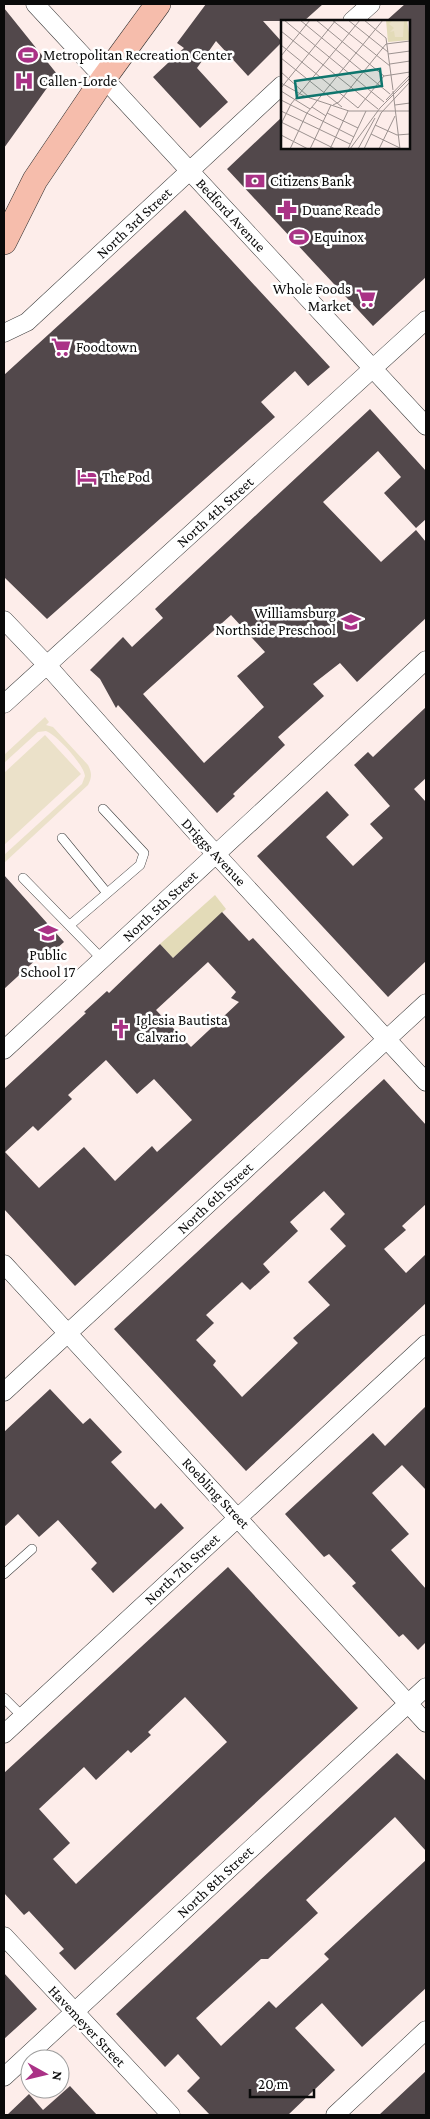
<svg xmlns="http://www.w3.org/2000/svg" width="430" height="2119" font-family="'Crimson Pro',serif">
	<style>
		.green { fill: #e3dbb8 }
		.pitch { fill: #ebe1c9 }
		.building { fill: #52484b; fill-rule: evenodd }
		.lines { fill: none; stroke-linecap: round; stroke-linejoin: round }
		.lane-casing { stroke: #3d3d3d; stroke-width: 10 }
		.street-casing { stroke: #3d3d3d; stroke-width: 19 }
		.secondary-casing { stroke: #2c2c2c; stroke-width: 26 }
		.lane { stroke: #fff; stroke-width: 9 }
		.street { stroke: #fff; stroke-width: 18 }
		.secondary { stroke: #f6bdac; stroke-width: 25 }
		.labels { text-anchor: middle; stroke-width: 5; stroke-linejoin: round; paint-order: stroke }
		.poi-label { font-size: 15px; fill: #0a0a0a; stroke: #fff; text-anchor: start }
		.street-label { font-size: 15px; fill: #0a0a0a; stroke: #fff }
		.inset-road { fill: none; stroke: #9c9290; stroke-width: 1 }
		.view { fill: #0f766e; fill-opacity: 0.15; stroke: #0f766e; stroke-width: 2.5 }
		.inset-edge { fill: none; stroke: #0a0a0a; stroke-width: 2.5 }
	</style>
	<rect width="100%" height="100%" fill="#fdedea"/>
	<path class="green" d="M215,895L226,909L173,958L160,944Z"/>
	<path class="pitch" d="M45,717L49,722L46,725L53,727L88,765C92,773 92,777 88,785L4,863V855L82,784L85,776C84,765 57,735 46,731L38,732L4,763V755Z
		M45,735L81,774L4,845V773Z"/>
	<path class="building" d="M206,4H323L304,21H263L282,42L248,76L216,41L197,68L228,102L200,128L153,77L184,48L177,43Z
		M405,4H426V277L373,326L227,169L282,117V148H409V21H386Z
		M4,8L57,74L4,148Z
		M185,210L330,367L308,386L295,371L261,402L275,417L47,619L4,577V375Z
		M370,409L426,471V519L416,528L384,493L401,477L378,451L323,502L381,562L416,530L426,542V618L357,682L340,663L313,684L324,696L278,737L285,745L233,794L235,796L217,813L118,705L116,708L100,679L90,670L123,637L132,647L163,618L155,609ZM231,615L265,652L237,676L264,707L204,763L143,694Z
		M426,707V778L414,789L426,802V961L388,997L257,856L327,791L349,815L326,837L353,866L383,838L370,824L390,806L354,765L368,752L373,757Z
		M4,875L64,942L45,959L41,955L4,989Z
		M222,912L249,941L253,938L345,1037L75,1286L4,1209V1089L86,1013L84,1012L107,991L109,993L160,944L173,958ZM208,962L236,992L231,998L239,1002L191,1047L156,1010ZM106,1060L137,1094L154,1079L192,1120L157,1152L152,1146L115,1181L84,1147L39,1188L5,1152L33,1126L38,1131L72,1099L68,1095Z
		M384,1079L426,1125V1204L402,1226L406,1230L384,1249L406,1273L426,1254V1303L246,1471L114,1329ZM324,1191L345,1214L330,1229L346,1246L308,1282L330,1305L293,1338L298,1343L242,1397L213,1365L216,1361L196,1340L214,1323L206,1315L242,1282L250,1290L270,1272L263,1264L298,1231L290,1222Z
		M50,1389L83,1424L90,1418L122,1452L111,1462L155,1509L161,1503L184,1528L113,1593L91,1569L97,1563L58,1520L39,1537L18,1514L4,1527V1432Z
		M426,1406V1490L402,1465L372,1493L409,1534L391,1550L426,1589V1642L418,1650L403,1634L399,1637L352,1586L356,1583L329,1554L324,1557L285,1514L373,1433L385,1446Z
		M228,1567L358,1708L75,1970L59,1953L64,1949L29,1911L24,1915L4,1893V1773ZM185,1697L227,1742L76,1884L53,1859L70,1843L39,1809L84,1767L96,1780L128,1750L131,1753L151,1735L148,1732Z
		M397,1753L426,1781V1851L395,1817L306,1900L318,1913L268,1959H261L196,2018L221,2046L269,2001L276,2008L329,1959L324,1954L426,1860V1988L362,2047L322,2003L295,2028L335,2070L288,2115H210L187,2091L200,2078L178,2054L165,2067L116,2014Z
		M4,1973L37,2009L4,2039Z
		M426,2071V2115H379Z
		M70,2086L97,2115H7L29,2094L43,2110Z"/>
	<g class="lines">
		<defs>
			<path id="lane" d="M62,838L107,893
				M23,878L102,959
				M70,925L140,865L144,853L103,809
				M4,1574L32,1549
				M4,1698L23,1717"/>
			<path id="street" d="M35,4L426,426
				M352,21L371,4
				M4,333L27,322L282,85
				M4,620L46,664L201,838L426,1082
				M4,704L426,320
				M4,1050L426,660
				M4,1264L426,1723
				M4,1392L426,1003
				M4,1734L426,1344
				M4,1936L171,2115
				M4,2077L426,1687
				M335,2115L426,2030"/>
			<path id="secondary" d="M4,242L35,180L104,78L158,4"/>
		</defs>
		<use href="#lane" class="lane-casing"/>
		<use href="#street" class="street-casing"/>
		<use href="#secondary" class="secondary-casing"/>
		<use href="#lane" class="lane"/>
		<use href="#street" class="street"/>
		<use href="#secondary" class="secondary"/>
	</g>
	<defs>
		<symbol id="stadium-bare" viewBox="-9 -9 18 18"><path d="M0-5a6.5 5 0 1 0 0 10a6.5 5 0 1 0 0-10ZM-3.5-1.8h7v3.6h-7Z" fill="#aa3286" stroke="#fff" stroke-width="2.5" paint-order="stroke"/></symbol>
		<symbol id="hospital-bare" viewBox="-9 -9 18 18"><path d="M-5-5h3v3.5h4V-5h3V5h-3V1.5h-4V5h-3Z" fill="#aa3286" stroke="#fff" stroke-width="2.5" paint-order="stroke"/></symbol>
		<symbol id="bank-bare" viewBox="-9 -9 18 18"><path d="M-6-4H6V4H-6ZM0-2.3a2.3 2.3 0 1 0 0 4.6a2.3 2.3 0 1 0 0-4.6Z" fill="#aa3286" stroke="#fff" stroke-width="2.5" paint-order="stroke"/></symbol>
		<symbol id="pharmacy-bare" viewBox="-9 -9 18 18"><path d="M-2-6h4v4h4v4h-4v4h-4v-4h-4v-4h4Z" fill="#aa3286" stroke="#fff" stroke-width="2.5" paint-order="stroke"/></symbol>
		<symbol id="supermarket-bare" viewBox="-9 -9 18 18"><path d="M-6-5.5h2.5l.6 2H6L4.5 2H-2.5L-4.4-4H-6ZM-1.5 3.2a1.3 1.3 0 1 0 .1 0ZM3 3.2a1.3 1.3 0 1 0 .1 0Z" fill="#aa3286" stroke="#fff" stroke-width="2.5" paint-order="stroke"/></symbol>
		<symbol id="hotel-bare" viewBox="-9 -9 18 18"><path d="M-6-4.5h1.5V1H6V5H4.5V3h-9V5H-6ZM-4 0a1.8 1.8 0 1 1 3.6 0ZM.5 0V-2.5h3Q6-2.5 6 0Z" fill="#aa3286" stroke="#fff" stroke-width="2.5" paint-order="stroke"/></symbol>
		<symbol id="school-bare" viewBox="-9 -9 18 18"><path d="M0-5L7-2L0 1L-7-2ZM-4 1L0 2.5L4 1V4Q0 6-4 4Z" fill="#aa3286" stroke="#fff" stroke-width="2.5" paint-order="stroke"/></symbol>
		<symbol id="church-bare" viewBox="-9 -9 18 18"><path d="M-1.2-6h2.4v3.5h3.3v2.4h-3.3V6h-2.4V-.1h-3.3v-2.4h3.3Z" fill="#aa3286" stroke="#fff" stroke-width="2.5" paint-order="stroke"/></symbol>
	</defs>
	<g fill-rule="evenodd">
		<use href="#stadium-bare" x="14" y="41" width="28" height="28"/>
		<use href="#hospital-bare" x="10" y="67" width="28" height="28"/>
		<use href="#bank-bare" x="241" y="167" width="28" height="28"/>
		<use href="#pharmacy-bare" x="273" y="196" width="28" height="28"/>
		<use href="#stadium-bare" x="285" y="223" width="28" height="28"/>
		<use href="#supermarket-bare" x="352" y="284" width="28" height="28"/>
		<use href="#supermarket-bare" x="47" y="333" width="28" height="28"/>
		<use href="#hotel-bare" x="73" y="463" width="28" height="28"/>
		<use href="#school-bare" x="337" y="608" width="28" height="28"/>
		<use href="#school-bare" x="34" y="919" width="28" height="28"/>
		<use href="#church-bare" x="107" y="1015" width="28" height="28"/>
	</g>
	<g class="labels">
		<g class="poi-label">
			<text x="43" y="60">Metropolitan Recreation Center</text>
			<text x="39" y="86">Callen-Lorde</text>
			<text x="270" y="186">Citizens Bank</text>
			<text x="302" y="215">Duane Reade</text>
			<text x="314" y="242">Equinox</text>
			<text x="351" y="294" text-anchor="end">Whole Foods<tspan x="351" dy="17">Market</tspan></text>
			<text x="76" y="352">Foodtown</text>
			<text x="102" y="482">The Pod</text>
			<text x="336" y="618" text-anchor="end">Williamsburg<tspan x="336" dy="17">Northside Preschool</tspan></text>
			<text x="48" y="960" text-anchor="middle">Public<tspan x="48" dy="17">School 17</tspan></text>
			<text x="136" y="1025">Iglesia Bautista<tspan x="136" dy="17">Calvario</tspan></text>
		</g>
		<g class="street-label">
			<text transform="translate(231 215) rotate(47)" y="5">Bedford Avenue</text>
			<text transform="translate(134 223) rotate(-43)" y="5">North 3rd Street</text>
			<text transform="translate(215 512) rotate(-42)" y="5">North 4th Street</text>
			<text transform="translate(214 852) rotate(47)" y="5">Driggs Avenue</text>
			<text transform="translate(160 906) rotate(-43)" y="5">North 5th Street</text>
			<text transform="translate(215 1198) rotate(-43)" y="5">North 6th Street</text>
			<text transform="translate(216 1493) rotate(47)" y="5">Roebling Street</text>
			<text transform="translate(182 1569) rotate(-43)" y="5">North 7th Street</text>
			<text transform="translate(215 1882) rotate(-43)" y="5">North 8th Street</text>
			<text transform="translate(87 2026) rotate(47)" y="5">Havemeyer Street</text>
		</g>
	</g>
	<g transform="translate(281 20)">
		<rect width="129" height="129" fill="#fdedea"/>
		<path d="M105,0H126L129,20L107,22Z" fill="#e3dbb8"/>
		<path d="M112,0H123L122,17H114L113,11L109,12L113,8L108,4Z" fill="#ebe1c9"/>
		<path class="inset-road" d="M3,0L103,82M19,0L109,74M35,0L103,56M51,0L109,46M67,0L107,32M83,0L105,18L112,70M0,11L97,89M0,25L77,88M107,34L129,31M0,36L29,0M0,38L61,87M109,44L129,41M0,52L29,78M103,56L129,52M0,63L23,76L68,91H129M0,68L55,0M0,71L29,89M112,71L119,129M0,80L73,117M105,80L129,55M52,85L58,82L105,24L129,21M114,85L129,83M31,87L45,96M77,88L103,56M0,91L69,124M46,93L77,108M0,102L54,129M0,104L10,84L79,0M94,105L116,115L129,114M90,114L119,128M0,115L27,129M9,129L26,93L102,0M29,129L50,85M49,129L67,91M67,129L85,91M69,129L99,88L129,58M77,129L94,98M83,129L100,93L129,62M98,129L114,96"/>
		<path class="view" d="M99,49L101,66L16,78L14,61Z"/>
		<rect width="129" height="129" class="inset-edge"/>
	</g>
	<rect width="430" height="2119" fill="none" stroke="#0a0a0a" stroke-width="10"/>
	<g transform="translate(45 2074) rotate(98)"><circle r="24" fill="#ffffff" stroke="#9d9d9d"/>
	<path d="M0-4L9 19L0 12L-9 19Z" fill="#aa3286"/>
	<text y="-8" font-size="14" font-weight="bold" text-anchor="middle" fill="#0a0a0a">N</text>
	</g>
	<path d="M250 2089v8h64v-8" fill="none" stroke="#0a0a0a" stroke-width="2.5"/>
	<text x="258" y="2089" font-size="15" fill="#0a0a0a" stroke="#ffffff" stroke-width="4" paint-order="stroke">20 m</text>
</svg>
